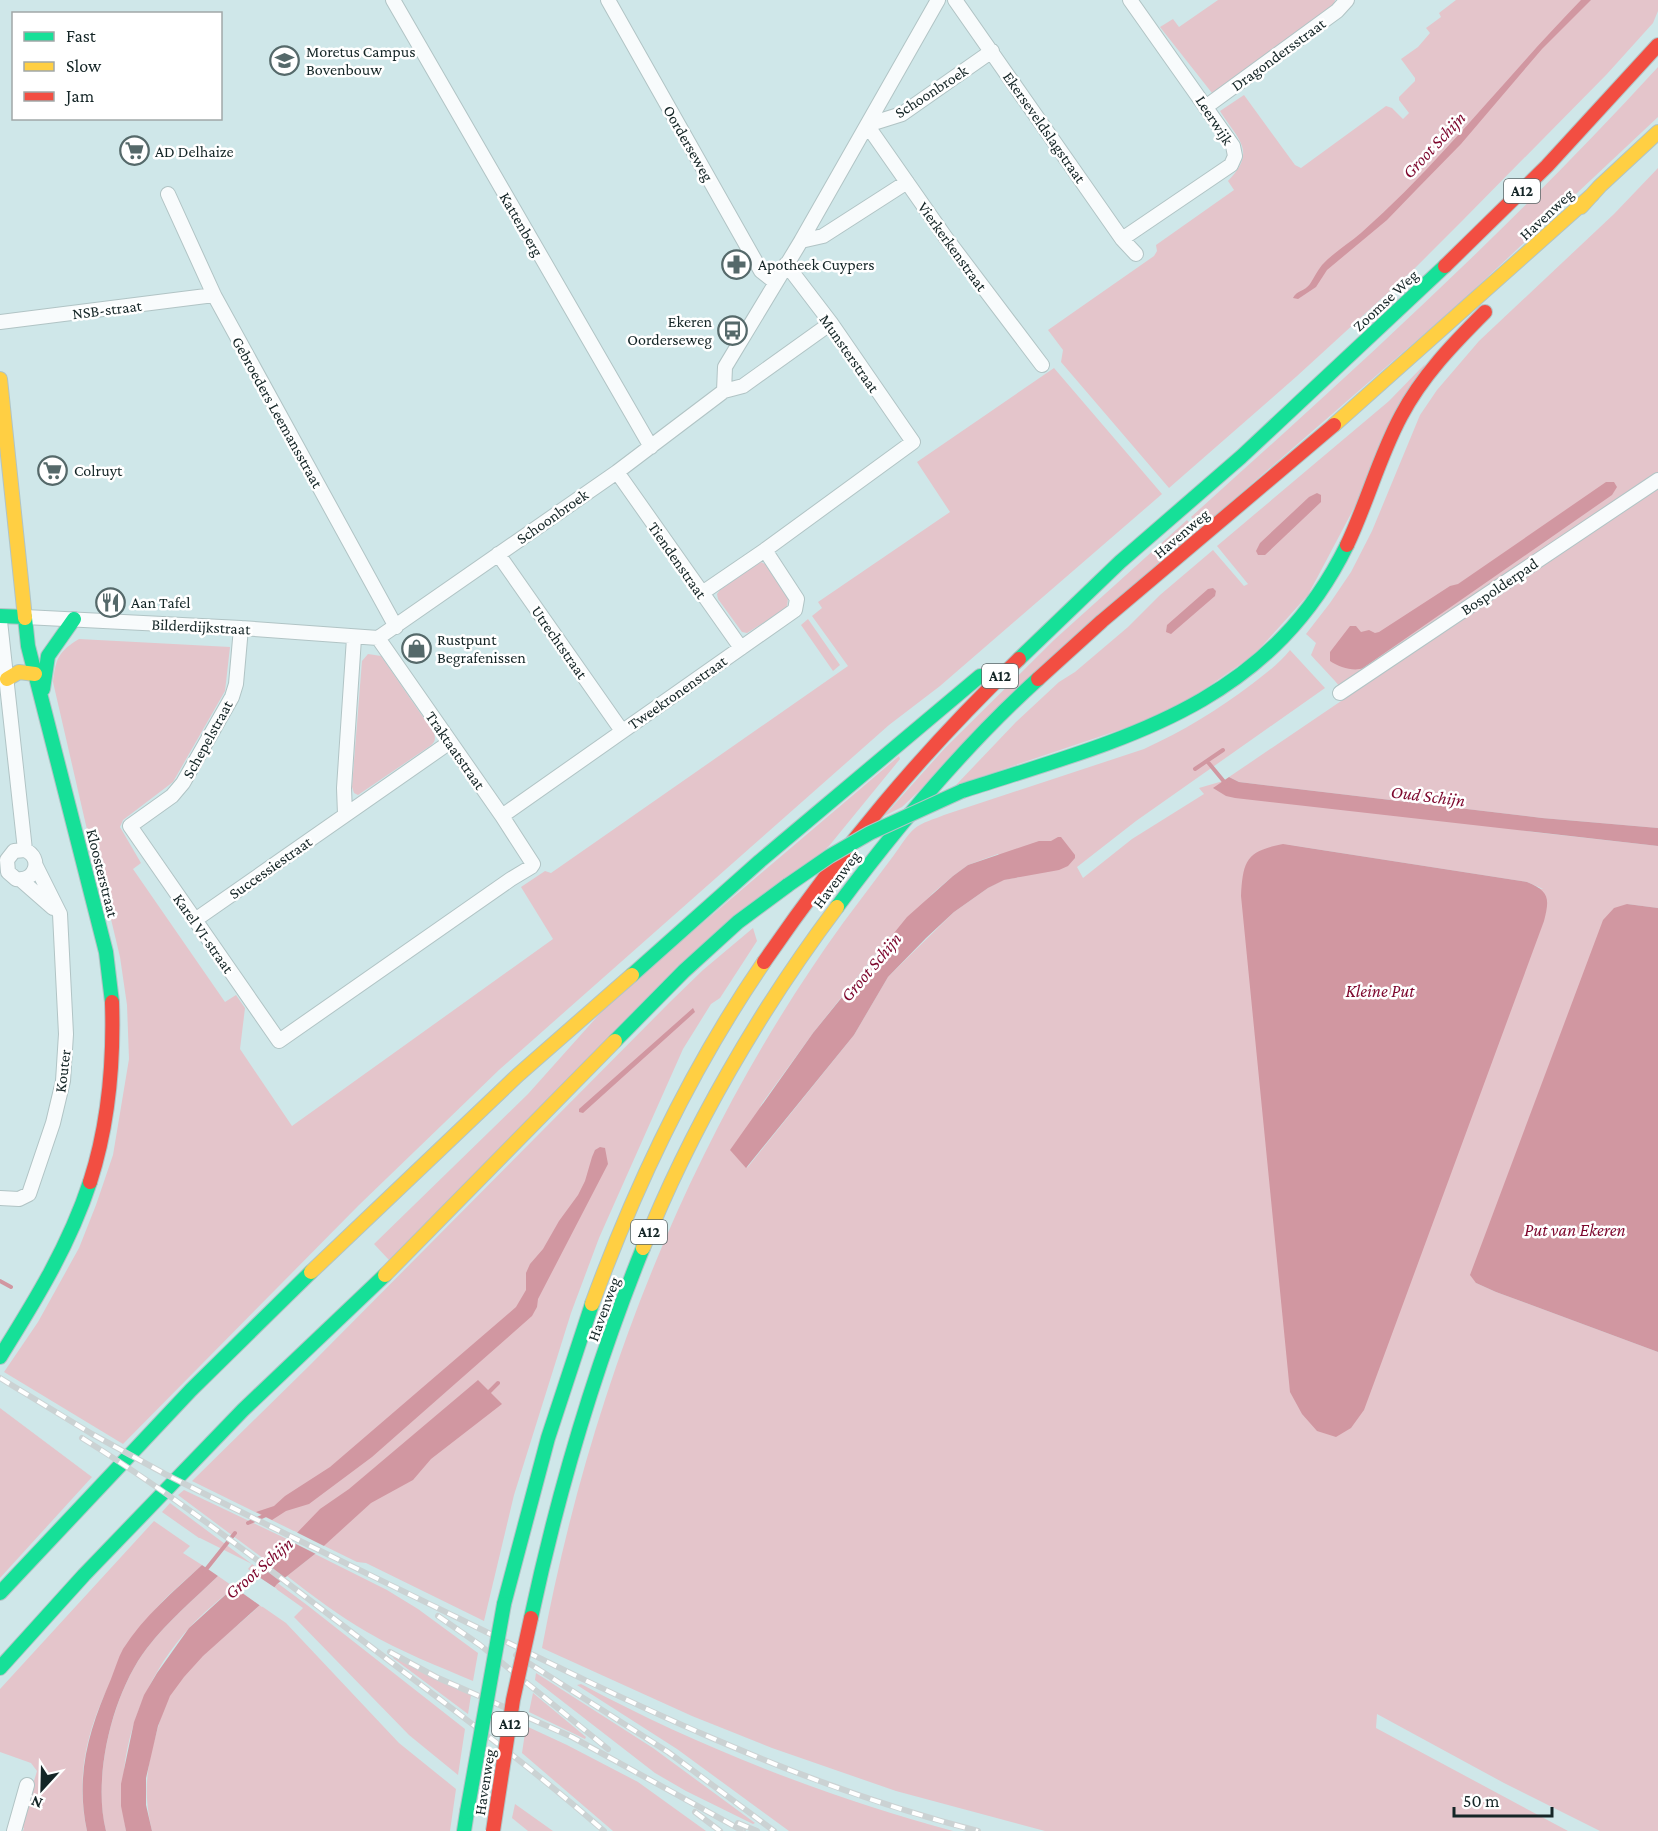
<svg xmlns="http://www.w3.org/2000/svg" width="1658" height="1831" font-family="'Crimson Pro',serif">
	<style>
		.green { fill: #e4c5cb; fill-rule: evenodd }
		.water { fill: #d197a1 }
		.pier { fill: #cfe7e9 }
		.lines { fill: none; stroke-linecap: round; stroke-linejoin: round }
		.stream { stroke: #d197a1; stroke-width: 4 }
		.street-casing { stroke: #b1c4c5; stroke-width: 16 }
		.fast-casing { stroke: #b1c4c5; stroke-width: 16 }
		.slow-casing { stroke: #b1c4c5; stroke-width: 16 }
		.jam-casing { stroke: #b1c4c5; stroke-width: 16 }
		.street { stroke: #f8fbfc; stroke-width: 14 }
		.fast { stroke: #16e098; stroke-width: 14 }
		.slow { stroke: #ffcf43; stroke-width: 14 }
		.jam { stroke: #f24e42; stroke-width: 14 }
		.rail-casing { stroke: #cbd2d3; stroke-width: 6 }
		.rail { stroke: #fff; stroke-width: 4; stroke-dasharray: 11; stroke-linecap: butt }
		.fast-bridge-casing { stroke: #b1c4c5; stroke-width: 16; stroke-linecap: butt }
		.jam-bridge-casing { stroke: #b1c4c5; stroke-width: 16; stroke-linecap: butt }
		.fast-bridge { stroke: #16e098; stroke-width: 14 }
		.jam-bridge { stroke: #f24e42; stroke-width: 14 }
		.labels { text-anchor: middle; stroke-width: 5; stroke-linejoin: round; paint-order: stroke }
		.shield { fill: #fff; stroke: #5a6667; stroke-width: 1.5 }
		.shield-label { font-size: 15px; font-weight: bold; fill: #142526 }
		.poi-label { font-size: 16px; fill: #142526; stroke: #fff; text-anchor: start }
		.street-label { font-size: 16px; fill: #142526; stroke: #fff }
		.water-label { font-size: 18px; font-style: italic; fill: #7d072d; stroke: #fff }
	</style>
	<rect width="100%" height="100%" fill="#cfe7e9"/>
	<path class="green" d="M1218,0H1335L1334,5L1212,93L1160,27L1173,19L1179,27Z
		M1456,0H1658V11L1653,23L1607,74L1461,222L1415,268L1297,376L1169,488L1061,362L1063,350L1048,330L1154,256L1157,251L1156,245L1234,190L1228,181C1257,151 1239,141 1220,111L1244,95L1295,165L1301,168L1386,106L1392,108L1403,119L1409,113L1399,100V97L1415,81V78L1401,59L1418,47L1430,33L1426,28L1441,17L1439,13Z
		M1658,67V117L1461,302L1201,528L1191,517C1352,372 1512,227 1658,67Z
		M1658,168V828L1542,818L1239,782L1229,777L1347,697C1338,682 1323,669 1311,655L1316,643L1306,634L1330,603L1351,572L1372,531L1420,415L1437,390L1479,341L1614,214Z
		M1425,364L1363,491L1308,595L1254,655L1170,713L956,785L1016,722L1059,682L1075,672L1128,627L1160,595L1213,550L1244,586L1248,584L1217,546L1389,401Z
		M1054,368L1162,494L940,686L889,725L500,1069L359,1205L123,1444L4,1372L38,1322L79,1248L96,1205L113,1155L129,1059L127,1005L120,957L105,894L91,847L53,682C56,658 58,652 79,639L230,647L225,691L173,782L123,820L120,827L141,863L133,869L225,1002L236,995L245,1008L240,1049L292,1126L553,939L521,887L545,871L551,873L848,666L812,616L822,608L818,602L950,512L917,462Z
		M1187,520L1197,531L902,807L884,816L945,748L1054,640Z
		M761,562L765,564L788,598L787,608L747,633L742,632L718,599L717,594L720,590L757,563Z
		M808,619L840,665L833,671L801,625Z
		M1290,650L1325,688L1136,821L1077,867L1083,878L1132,839L1204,794L1199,788L1223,781L1533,832L1658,846V908L1627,904L1476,1283L1496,1292L1658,1352V1831H1600L1504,1783L1377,1714L1376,1728L1568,1831H1045L896,1791L772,1748L692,1716L542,1648C590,1391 689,1136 843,923C860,900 877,878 894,855C900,847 907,835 914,829C922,822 935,819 944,815L1144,749C1183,731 1218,710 1252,684C1265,674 1280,663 1290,650ZM1283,844L1527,882L1543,889ZM998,854L1020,877L1003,880L988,888L954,912L888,977L854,1035L747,1168L761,1105L813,1033L875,955L933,893L953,876L968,865Z
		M368,654L381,656L434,733C436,739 435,742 430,746L358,795L354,793L352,787L362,661Z
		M899,756L900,759L829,846L389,1260L374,1244L528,1094L612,1000Z
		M753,928L757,941L720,998L711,1004L683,1049L599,1238L571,1313L514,1495L484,1621L366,1563L357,1562L192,1481L310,1365L671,1001L703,970Z
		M0,1408L92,1477L0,1578Z
		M184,1490L289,1540L268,1562L178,1495Z
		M170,1503L307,1605L465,1729L458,1775L409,1735L294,1617L303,1608L248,1569L252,1564L200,1538H199L162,1512Z
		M154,1521L190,1546L183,1553L202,1565C186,1580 167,1595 152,1613C143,1623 137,1636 130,1648C95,1704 72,1764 87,1831H23L24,1828L20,1827L37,1771L31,1763L0,1752V1689Z
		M315,1554L387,1590L418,1609L478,1653L473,1681C438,1666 401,1652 367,1632C339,1616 313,1596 287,1576Z
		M218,1576L234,1587C219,1600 203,1613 190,1627C140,1682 113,1758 126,1831H106C92,1777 113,1692 147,1648C168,1621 194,1599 218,1576Z
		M260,1605L286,1623L399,1743L456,1789L450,1831H152C145,1800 145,1780 152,1749C157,1732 161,1713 169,1697C188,1662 232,1632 260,1605Z
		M394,1656L471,1695L468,1714L393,1658Z
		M536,1673L653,1748L755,1823L753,1824L686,1791L655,1773L535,1680Z
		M581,1684C699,1747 824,1796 953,1831H789L677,1749L577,1685Z
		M533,1693L586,1737L585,1739L529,1712Z
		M526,1726L567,1745L638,1782L706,1831H613L522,1753Z
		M515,1804L553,1831H528L512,1818Z"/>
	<path class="water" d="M1581,0H1591L1542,49L1461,144L1416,190L1387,220L1327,270L1316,287L1298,299L1293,298C1296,291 1305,291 1310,284C1314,278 1317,271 1322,265C1333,253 1348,244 1361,233C1441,162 1506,77 1581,0Z
		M1606,482H1614L1617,487L1612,495L1363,668C1354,672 1339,667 1330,661V652L1350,626H1356L1361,632L1369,630L1375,633L1379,632L1450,586L1458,584Z
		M1317,493L1321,495V502L1265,555H1258L1256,551L1260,543L1309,497Z
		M1213,588L1216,591L1215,596L1171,634L1166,632L1167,625L1208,589Z
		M1229,777L1239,782L1542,818L1658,828V846L1235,798L1226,796L1213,788Z
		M1058,837H1061L1075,855V858L1068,866L1059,870L1004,880L988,888L954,912L926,938L888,977L854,1035L746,1168L730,1150L813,1033L907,917L953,876L968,865L1039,841H1051Z
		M1283,844L1527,882C1549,891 1550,898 1544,921L1364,1410L1351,1428L1336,1437L1317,1431L1302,1414L1290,1392L1241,896C1243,861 1246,851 1283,844Z
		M1627,904L1658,908V1352L1496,1292L1476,1283L1470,1275L1603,920L1614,908Z
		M693,1008L695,1012L583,1113L579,1112V1109Z
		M600,1147L605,1148L608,1164L538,1299L537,1307L532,1316L372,1457L309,1504L286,1511L272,1520L256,1512L274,1506L285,1496L330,1467L516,1307L526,1290V1273L530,1264L543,1249L559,1221L578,1195L585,1181L592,1157L595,1150Z
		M478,1380L502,1404L431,1459L413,1480L371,1503L315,1554L277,1584L260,1605L203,1656L184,1677L170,1696L158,1726L146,1778V1805L152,1831H126L121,1806V1784L134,1722L144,1695L157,1673L189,1628L234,1587L266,1565L320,1509L349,1489Z
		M202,1565L218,1576C194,1599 168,1621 147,1648C113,1692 92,1776 106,1831H87C75,1774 89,1730 111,1679C115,1669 118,1658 123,1649C144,1616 174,1591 202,1565Z"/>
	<path class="pier" d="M294,1531L326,1547L318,1555L286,1539Z
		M250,1571L277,1589L262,1607L231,1585Z"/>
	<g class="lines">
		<path class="stream" d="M1207,761L1226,784
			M1195,769L1223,750
			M0,1281L11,1287
			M488,1393L498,1383
			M248,1523L266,1515
			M204,1572L235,1533"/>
		<defs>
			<path id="street" d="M393,0L651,447
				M608,0L761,271L775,282
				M955,0L1122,239L1136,254
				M992,51L902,114L867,125L946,238L1042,365
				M1207,106L1337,11L1347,0
				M168,194L214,295L396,627
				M1122,239L1231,165L1235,156L1233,146L1130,0
				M801,241L823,236L907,182
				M0,322L214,295
				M724,391L743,386L831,323
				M617,472L741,648
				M498,554L622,731
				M702,593L765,550L913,442L831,323L786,264
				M25,617L241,628L378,638
				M0,621L25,850C43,858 36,882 16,879L8,872L7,860L14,851L25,850
				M241,628L236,684L232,697L183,783L172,796L130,826L279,1041L511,879L531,867L533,864L502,816L378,638
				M378,638L617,472L724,391L725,367L801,241L938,0
				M1340,693L1658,480
				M345,814L344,788L354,638
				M502,816L795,610L797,599L765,550
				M21,880L53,908
				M195,920L450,742
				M0,1198L19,1199L29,1194L53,1123L63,1081L66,1034L60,914L36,866
				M14,1831L27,1785"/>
			<path id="fast" d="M0,616L25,617
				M25,618L28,646L106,952L112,1002
				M1019,659L1120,562L1241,457L1445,266
				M43,689L48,656L74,619
				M962,791C1119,740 1267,708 1347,545
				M837,907C898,825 963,747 1038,679
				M632,975L760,861L980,676
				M615,1041L684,971L738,922L788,885
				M0,1357C35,1301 69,1246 90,1182
				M0,1593L191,1390L311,1272
				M504,1604L548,1438L592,1304
				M531,1618C558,1492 595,1367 643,1248
				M0,1668L84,1575L243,1410L385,1275
				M464,1831L467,1812"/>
			<path id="slow" d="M1581,207L1600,186L1658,132
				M0,379L25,618
				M1334,425L1592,195
				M7,679L19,672L35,674
				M643,1248C690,1130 761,1008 837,907
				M311,1272L518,1075L632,975
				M385,1275L615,1041
				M592,1304C636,1184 692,1067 764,962"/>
			<path id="jam" d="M1445,266L1547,166L1658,45
				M1347,545C1367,503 1379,457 1401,416C1422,376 1453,344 1485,312
				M1038,679L1102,621L1334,425
				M764,962C841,850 921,753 1019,659
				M90,1182C109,1123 114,1064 112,1002"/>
		</defs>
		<use href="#street" class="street-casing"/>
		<use href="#fast" class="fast-casing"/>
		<use href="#slow" class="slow-casing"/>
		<use href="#jam" class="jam-casing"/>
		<use href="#street" class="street"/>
		<use href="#fast" class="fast"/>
		<use href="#slow" class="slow"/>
		<use href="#jam" class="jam"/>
		<defs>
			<path id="rail" d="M0,1378L92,1434L165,1474C262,1523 360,1570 458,1618C628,1702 794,1784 978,1831
				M82,1438C177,1497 265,1566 354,1634C439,1699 524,1761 604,1831
				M438,1616L480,1645L608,1749
				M390,1652L436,1677L572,1737L743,1831
				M516,1655L668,1752L774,1831
				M695,1812L720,1831
				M738,1823L757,1831"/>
		</defs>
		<use href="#rail" class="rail-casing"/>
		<use href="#rail" class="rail"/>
		<defs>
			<path id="fast-bridge" d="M788,885L830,856L870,833L962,791
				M467,1812L504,1604"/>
			<path id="jam-bridge" d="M493,1831L513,1700L531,1618"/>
		</defs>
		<use href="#fast-bridge" class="fast-bridge-casing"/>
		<use href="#jam-bridge" class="jam-bridge-casing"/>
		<use href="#fast-bridge" class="fast-bridge"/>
		<use href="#jam-bridge" class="jam-bridge"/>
	</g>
	<defs>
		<symbol id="school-ring" viewBox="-11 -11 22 22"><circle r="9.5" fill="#fff" stroke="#55696a" stroke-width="1.5"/><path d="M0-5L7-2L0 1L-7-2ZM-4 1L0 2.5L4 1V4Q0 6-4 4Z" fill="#55696a"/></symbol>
		<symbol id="supermarket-ring" viewBox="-11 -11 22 22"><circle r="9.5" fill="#fff" stroke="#55696a" stroke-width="1.5"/><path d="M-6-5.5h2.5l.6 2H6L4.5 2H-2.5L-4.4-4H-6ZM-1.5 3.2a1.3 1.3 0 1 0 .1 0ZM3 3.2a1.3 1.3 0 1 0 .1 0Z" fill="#55696a"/></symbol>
		<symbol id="pharmacy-ring" viewBox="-11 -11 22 22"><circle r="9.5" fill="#fff" stroke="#55696a" stroke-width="1.5"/><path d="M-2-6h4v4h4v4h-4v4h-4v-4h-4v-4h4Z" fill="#55696a"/></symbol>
		<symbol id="bus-ring" viewBox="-11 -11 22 22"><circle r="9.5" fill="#fff" stroke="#55696a" stroke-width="1.5"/><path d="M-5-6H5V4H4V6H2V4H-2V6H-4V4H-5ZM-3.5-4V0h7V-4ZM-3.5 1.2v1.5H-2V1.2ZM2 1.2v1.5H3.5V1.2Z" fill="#55696a"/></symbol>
		<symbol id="restaurant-ring" viewBox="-11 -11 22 22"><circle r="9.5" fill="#fff" stroke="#55696a" stroke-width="1.5"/><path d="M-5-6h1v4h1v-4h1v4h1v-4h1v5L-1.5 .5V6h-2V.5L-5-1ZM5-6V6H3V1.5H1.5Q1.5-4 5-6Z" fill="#55696a"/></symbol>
		<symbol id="shop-ring" viewBox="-11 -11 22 22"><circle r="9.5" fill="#fff" stroke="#55696a" stroke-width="1.5"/><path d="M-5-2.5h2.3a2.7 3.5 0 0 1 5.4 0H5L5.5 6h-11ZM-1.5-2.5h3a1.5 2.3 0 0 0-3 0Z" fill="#55696a"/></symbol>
	</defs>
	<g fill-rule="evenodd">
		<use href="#school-ring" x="268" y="44" width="33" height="33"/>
		<use href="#supermarket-ring" x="118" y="134" width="33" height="33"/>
		<use href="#pharmacy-ring" x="720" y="248" width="33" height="33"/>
		<use href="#bus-ring" x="716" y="314" width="33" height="33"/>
		<use href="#supermarket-ring" x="36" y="454" width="33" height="33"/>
		<use href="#restaurant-ring" x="94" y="586" width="33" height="33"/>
		<use href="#shop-ring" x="400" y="632" width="33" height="33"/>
	</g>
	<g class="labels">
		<g class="shield">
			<rect x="1504" y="179" width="36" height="24" rx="4.5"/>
			<rect x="982" y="664" width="36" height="24" rx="4.5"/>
			<rect x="631" y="1220" width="36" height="24" rx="4.5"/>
			<rect x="492" y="1712" width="36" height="24" rx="4.5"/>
		</g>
		<g class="shield-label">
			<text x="1522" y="196">A12</text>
			<text x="1000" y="681">A12</text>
			<text x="649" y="1237">A12</text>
			<text x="510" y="1729">A12</text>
		</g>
		<g class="poi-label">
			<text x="306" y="57">Moretus Campus<tspan x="306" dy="18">Bovenbouw</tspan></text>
			<text x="155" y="157">AD Delhaize</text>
			<text x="758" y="270">Apotheek Cuypers</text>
			<text x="712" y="327" text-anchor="end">Ekeren<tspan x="712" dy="18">Oorderseweg</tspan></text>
			<text x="74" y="476">Colruyt</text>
			<text x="131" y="608">Aan Tafel</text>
			<text x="437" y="645">Rustpunt<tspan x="437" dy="18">Begrafenissen</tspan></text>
		</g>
		<g class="street-label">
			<text transform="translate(1278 54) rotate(-36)" y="6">Dragondersstraat</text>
			<text transform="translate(931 91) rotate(-33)" y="6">Schoonbroek</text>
			<text transform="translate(1215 120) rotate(57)" y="6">Leerwijk</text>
			<text transform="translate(1045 127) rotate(55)" y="6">Ekerseveldslagstraat</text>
			<text transform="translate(689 143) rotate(60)" y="6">Oorderseweg</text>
			<text transform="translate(1546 214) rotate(-43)" y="6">Havenweg</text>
			<text transform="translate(522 224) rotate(60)" y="6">Kattenberg</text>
			<text transform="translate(953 246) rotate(54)" y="6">Vierkerkenstraat</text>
			<text transform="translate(1385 300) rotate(-43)" y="6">Zoomse Weg</text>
			<text transform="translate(107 309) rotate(-7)" y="6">NSB-straat</text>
			<text transform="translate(850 353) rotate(55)" y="6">Munsterstraat</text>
			<text transform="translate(278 412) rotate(61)" y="6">Gebroeders Leemansstraat</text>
			<text transform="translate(552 516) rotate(-35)" y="6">Schoonbroek</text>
			<text transform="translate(1181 533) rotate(-40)" y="6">Havenweg</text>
			<text transform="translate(678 560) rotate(55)" y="6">Tiendenstraat</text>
			<text transform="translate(1499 586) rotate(-34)" y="6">Bospolderpad</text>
			<text transform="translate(201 626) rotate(3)" y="6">Bilderdijkstraat</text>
			<text transform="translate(560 642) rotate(55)" y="6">Utrechtstraat</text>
			<text transform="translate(677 692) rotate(-35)" y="6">Tweekronenstraat</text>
			<text transform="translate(207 739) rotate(-61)" y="6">Schepelstraat</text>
			<text transform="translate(456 750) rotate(55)" y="6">Traktaatstraat</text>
			<text transform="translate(270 867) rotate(-35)" y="6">Successiestraat</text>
			<text transform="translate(103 873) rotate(76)" y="6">Kloosterstraat</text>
			<text transform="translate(836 879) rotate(-53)" y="6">Havenweg</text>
			<text transform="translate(204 933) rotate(55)" y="6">Karel VI-straat</text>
			<text transform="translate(62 1071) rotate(-83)" y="6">Kouter</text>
			<text transform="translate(603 1309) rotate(-70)" y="6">Havenweg</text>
			<text transform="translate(484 1782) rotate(-81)" y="6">Havenweg</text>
		</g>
		<g class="water-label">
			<text transform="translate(1434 145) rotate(-47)" y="6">Groot Schijn</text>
			<text transform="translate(1428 796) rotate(7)" y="6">Oud Schijn</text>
			<text transform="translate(871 967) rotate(-50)" y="6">Groot Schijn</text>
			<text x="1380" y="997">Kleine Put</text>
			<text x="1575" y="1236">Put van Ekeren</text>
			<text transform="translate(259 1568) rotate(-41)" y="6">Groot Schijn</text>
		</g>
	</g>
	<rect x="12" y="12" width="210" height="108" fill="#ffffff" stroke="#a1a8a8" stroke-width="1.5"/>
	<rect x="24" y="32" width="30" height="9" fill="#16e098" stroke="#a1a8a8" stroke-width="1.5"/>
	<text x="66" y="42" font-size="18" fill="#142526">Fast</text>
	<rect x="24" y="62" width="30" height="9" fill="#ffcf43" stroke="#a1a8a8" stroke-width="1.5"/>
	<text x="66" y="72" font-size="18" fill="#142526">Slow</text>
	<rect x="24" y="92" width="30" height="9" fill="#f24e42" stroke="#a1a8a8" stroke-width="1.5"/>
	<text x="66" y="102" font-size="18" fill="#142526">Jam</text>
	<g transform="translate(42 1789) rotate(202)" stroke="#ffffff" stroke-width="4.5" paint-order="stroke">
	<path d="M0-4.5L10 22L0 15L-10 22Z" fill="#142526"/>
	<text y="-9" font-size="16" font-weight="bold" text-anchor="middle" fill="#142526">N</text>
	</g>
	<path d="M1454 1807v9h98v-9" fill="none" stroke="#142526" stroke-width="3"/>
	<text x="1463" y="1807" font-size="18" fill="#142526" stroke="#ffffff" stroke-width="4.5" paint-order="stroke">50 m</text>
</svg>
